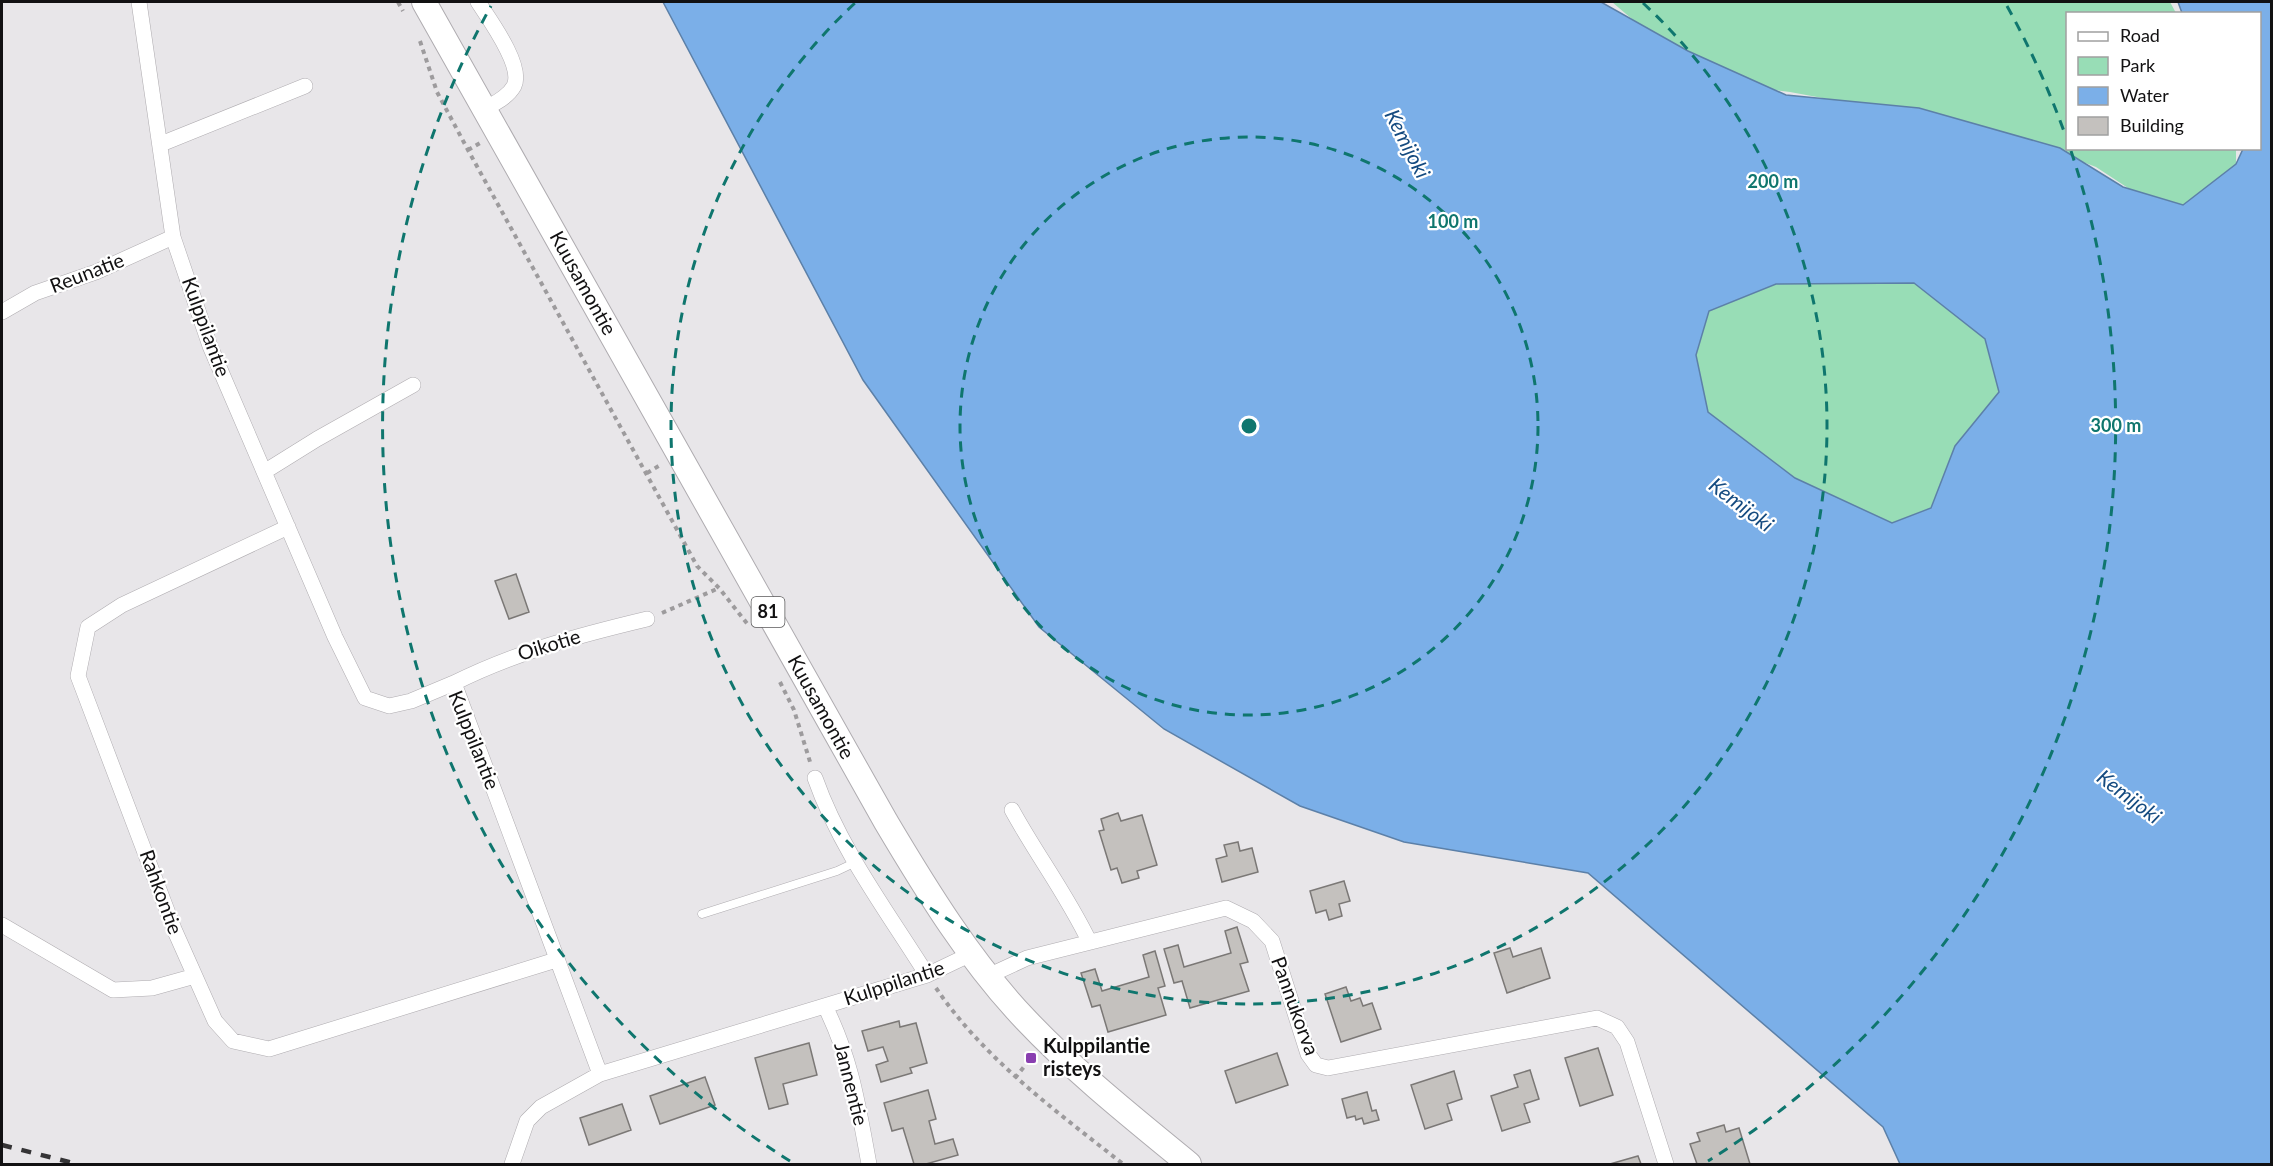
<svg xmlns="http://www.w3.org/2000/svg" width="2273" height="1166" font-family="Lato,sans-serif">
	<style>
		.green { fill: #98ddb6 }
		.water { fill: #7bafe8; stroke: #5c80a8; stroke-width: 1.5; fill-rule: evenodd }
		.building { fill: #c4c1be; stroke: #7b7876; stroke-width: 1.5 }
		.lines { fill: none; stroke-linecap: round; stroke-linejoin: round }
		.service-casing { stroke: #afacb0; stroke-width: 9 }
		.minor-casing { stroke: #afacb0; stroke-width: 16 }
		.primary-casing { stroke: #afacb0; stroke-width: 26 }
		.path { stroke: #9d9b9d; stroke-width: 4; stroke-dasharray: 4.5 4.5; stroke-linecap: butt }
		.service { stroke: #fff; stroke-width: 8 }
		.minor { stroke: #fff; stroke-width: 15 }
		.primary { stroke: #fff; stroke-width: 24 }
		.rail { stroke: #353436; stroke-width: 4.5; stroke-dasharray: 10 10; stroke-linecap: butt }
		.ring { fill: none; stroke: #0f766e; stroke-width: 3; stroke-dasharray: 10 8 }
		.poi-dot { fill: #893eb0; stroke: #fff; stroke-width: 2 }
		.labels { text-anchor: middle; stroke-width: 4.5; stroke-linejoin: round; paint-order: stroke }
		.shield { fill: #fff; stroke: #595859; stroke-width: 1.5 }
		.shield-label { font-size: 18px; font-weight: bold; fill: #121112 }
		.street-label { font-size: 20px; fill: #121112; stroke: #fff }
		.poi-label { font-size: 20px; font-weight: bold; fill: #121112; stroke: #fff; text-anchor: start }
		.water-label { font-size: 21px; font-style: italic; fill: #154b80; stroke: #fff }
		.centre { fill: #0f766e; stroke: #fff; stroke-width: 3 }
		.ring-label { font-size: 18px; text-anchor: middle; font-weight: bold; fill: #0f766e; stroke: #fff; stroke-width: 4.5; stroke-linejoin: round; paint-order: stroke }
	</style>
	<rect width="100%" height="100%" fill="#e8e6e9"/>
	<path class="green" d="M1612,2H2170L2176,13L2068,14V148L2236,149V164L2183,205L2131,190L2096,167L2001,131L1790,92L1723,83L1687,66Z
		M1914,283L1985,339L1999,392L1955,446L1931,508L1892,523L1795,478L1708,412L1696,355L1709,311L1776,284Z"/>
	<path class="water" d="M663,2H1601L1688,51L1786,95L1919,108L2060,148L2123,187L2183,205L2236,164L2243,149L2260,148V14L2182,13L2178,2H2271V1164H1900L1883,1127L1588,873L1404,842L1300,806L1164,729L1039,627L863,380ZM1914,283L1985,339L1999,392L1955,446L1931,508L1892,523L1795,478L1708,412L1696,355L1709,311L1776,284Z"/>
	<path class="building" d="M516,574L529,612L509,619L495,581Z
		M1118,813L1121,821L1142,815L1157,865L1137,871L1139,878L1122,883L1117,868L1111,870L1099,831L1104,830L1101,819Z
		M1238,842L1240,851L1252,848L1258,872L1222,882L1216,859L1227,856L1224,845Z
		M1344,881L1350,901L1339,904L1342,916L1329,920L1326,910L1316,913L1310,891Z
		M1237,927L1248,962L1240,964L1249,991L1190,1008L1182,981L1174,983L1164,949L1178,945L1184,967L1231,953L1225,931Z
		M1510,948L1513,957L1541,948L1550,978L1507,993L1494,953Z
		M1155,951L1165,986L1158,988L1166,1015L1108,1032L1100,1005L1092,1007L1081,973L1095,969L1102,991L1149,977L1143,955Z
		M1346,987L1351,1001L1360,998L1363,1006L1372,1003L1381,1029L1341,1042L1325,994Z
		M899,1021L900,1027L916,1023L927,1063L910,1068L912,1073L881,1082L876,1065L888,1061L883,1047L868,1051L862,1031Z
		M809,1043L817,1075L783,1084L788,1104L769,1109L755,1058Z
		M1598,1048L1613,1095L1580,1106L1565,1058Z
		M1277,1053L1288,1085L1236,1103L1225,1071Z
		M1530,1070L1539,1099L1524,1104L1530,1122L1502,1131L1491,1096L1518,1087L1514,1075Z
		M1454,1071L1462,1099L1447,1104L1452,1120L1425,1129L1411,1085Z
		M705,1077L715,1105L660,1124L650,1096Z
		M928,1090L936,1119L929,1121L935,1144L953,1139L958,1155L926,1164H914L903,1128L892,1131L884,1103Z
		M1367,1092L1372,1111L1376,1110L1379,1120L1364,1124L1362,1118L1356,1120L1355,1116L1347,1118L1342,1099Z
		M622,1104L631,1130L589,1145L580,1118Z
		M1724,1125L1726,1132L1739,1128L1750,1164H1697L1690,1144L1700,1141L1697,1133Z
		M1638,1156L1641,1164H1610Z"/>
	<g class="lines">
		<defs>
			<path id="service" d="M702,914L837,871L856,862"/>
			<path id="minor" d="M139,2L173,237L210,346L335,637L365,698L389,706L411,701L454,683L600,1074
				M478,2C489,19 524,66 514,86C508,97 495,103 485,109
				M161,144L305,86
				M2,312L35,293L96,272L173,237
				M264,472L317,439L413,385
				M288,527L122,605L88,627L78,676L174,929L215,1021L233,1041L269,1049L556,960
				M454,683C516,652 580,635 647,619
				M815,778C840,849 887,911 927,975
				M1012,810C1036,854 1067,895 1089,941
				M2,925L113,990L152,988L195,976
				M988,976L1027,958L1226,908L1253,921L1272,941L1308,1054L1316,1065L1328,1068L1597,1018L1617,1027L1627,1042L1666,1164
				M825,1006C852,1061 858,1105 869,1164
				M512,1164L527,1121L541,1107L600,1074L927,975L971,954"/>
			<path id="primary" d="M424,2L886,822C927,891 970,961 1025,1019C1075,1072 1133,1118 1189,1164"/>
		</defs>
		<use href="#service" class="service-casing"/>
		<use href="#minor" class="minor-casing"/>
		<use href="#primary" class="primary-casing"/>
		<path class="path" d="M398,2L403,11
			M420,41L437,92L468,150L697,566L719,588L749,626
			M468,150L480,143
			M647,473L662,464
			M662,613L719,588
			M780,682L794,710L811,765
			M936,988C985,1060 1056,1111 1123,1164
			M1015,1078L1031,1058L1028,1055"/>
		<use href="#service" class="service"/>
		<use href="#minor" class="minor"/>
		<use href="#primary" class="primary"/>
		<path class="rail" d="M2,1145L77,1164"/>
	</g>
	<g class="ring">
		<circle cx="1249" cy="426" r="289"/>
		<path d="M1643 3A578 578 0 1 1 855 3"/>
		<path d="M790 1161A867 867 0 0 1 491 6M2007 6A867 867 0 0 1 2066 137M2071 151A867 867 0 0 1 1708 1161"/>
	</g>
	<rect class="poi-dot" x="1025" y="1052" width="12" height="12" rx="3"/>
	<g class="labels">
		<rect class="shield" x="751.5" y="597" width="33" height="30" rx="4.5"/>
		<g class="shield-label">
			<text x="768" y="618">81</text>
		</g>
		<g class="street-label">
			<text transform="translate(87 273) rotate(-21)" y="7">Reunatie</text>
			<text transform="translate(583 283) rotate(61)" y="7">Kuusamontie</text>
			<text transform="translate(206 327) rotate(70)" y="7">Kulppilantie</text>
			<text transform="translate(549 645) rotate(-17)" y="7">Oikotie</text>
			<text transform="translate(821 707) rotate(61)" y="7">Kuusamontie</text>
			<text transform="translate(474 740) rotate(68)" y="7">Kulppilantie</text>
			<text transform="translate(161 892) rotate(70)" y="7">Rahkontie</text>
			<text transform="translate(894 983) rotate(-18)" y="7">Kulppilantie</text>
			<text transform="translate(1295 1006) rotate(70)" y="7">Pannukorva</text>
			<text transform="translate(851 1084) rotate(76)" y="7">Jannentie</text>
		</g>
		<g class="poi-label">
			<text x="1043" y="1053">Kulppilantie<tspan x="1043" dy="23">risteys</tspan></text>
		</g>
		<g class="water-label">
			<text transform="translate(1407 144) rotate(63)" y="7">Kemijoki</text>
			<text transform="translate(1741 505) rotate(37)" y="7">Kemijoki</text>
			<text transform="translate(2129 797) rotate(37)" y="7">Kemijoki</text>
		</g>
	</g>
	<circle cx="1249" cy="426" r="9" class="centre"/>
	<g class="ring-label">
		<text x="1773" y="188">200 m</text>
		<text x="1453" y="228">100 m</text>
		<text x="2116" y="432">300 m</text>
	</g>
	<rect width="2273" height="1166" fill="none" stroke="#121112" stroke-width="6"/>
	<rect x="2066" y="12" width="195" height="138" fill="#ffffff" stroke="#a0a0a0" stroke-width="1.5"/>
	<rect x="2078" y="32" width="30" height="9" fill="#ffffff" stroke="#a0a0a0" stroke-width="1.5"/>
	<text x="2120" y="42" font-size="18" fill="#121112">Road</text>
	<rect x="2078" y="57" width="30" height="18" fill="#98ddb6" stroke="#a0a0a0" stroke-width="1.5"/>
	<text x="2120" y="72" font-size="18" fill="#121112">Park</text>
	<rect x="2078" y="87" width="30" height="18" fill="#7bafe8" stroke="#a0a0a0" stroke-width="1.5"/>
	<text x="2120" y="102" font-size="18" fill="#121112">Water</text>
	<rect x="2078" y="117" width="30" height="18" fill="#c4c1be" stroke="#a0a0a0" stroke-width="1.5"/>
	<text x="2120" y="132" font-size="18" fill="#121112">Building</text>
</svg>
